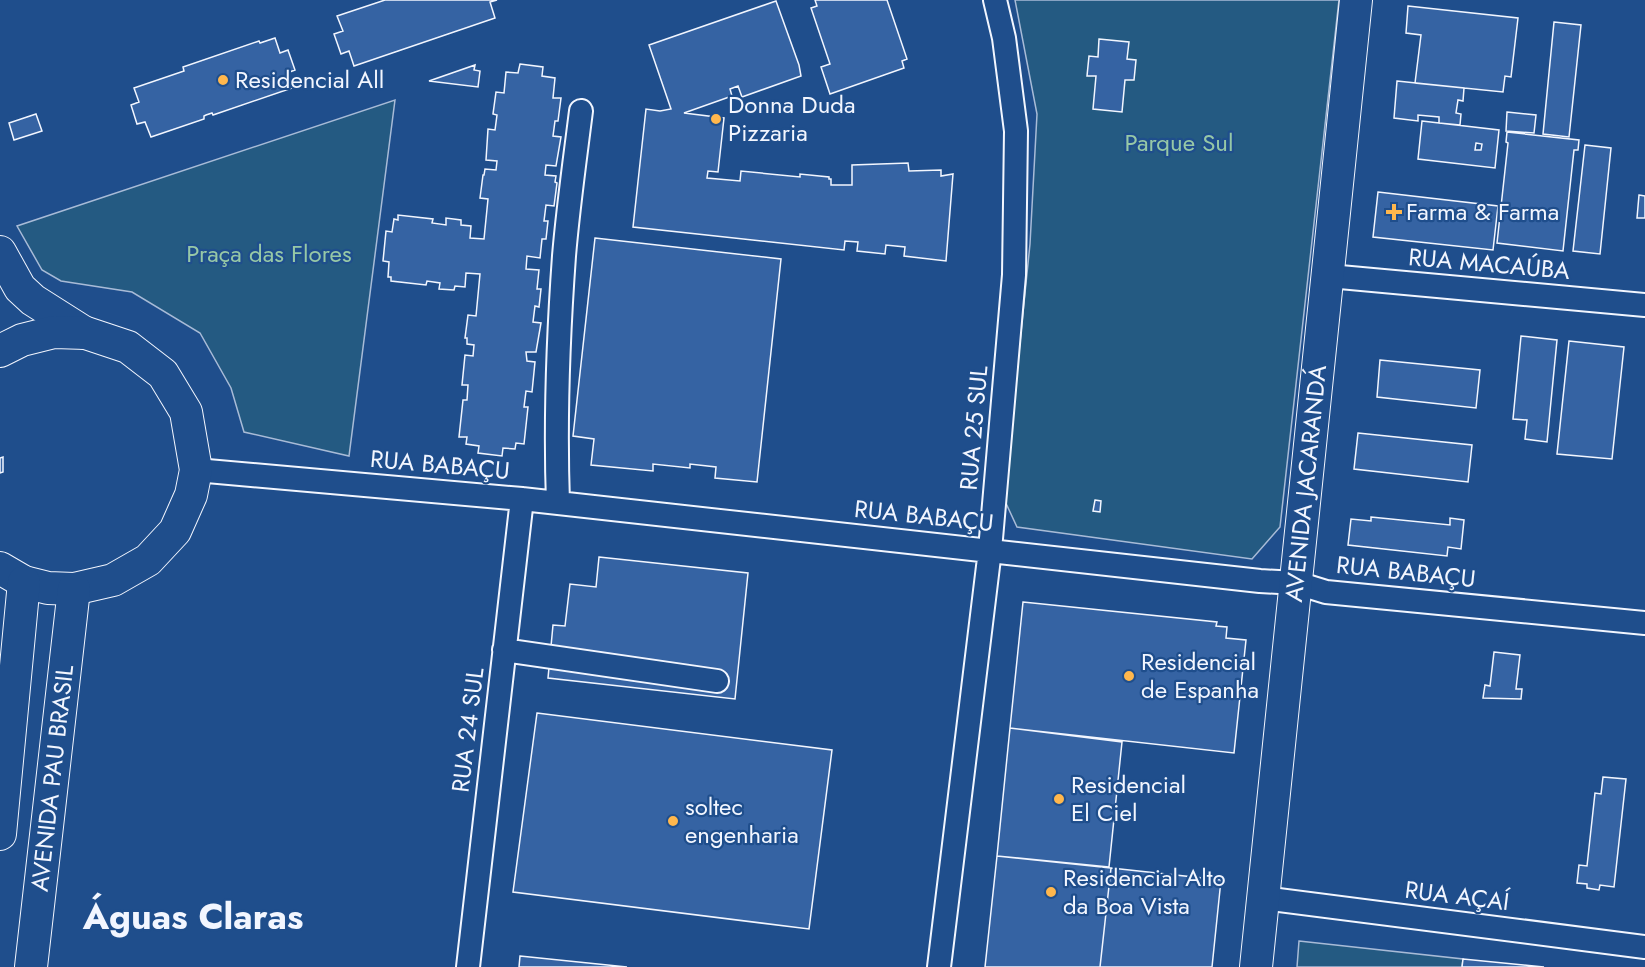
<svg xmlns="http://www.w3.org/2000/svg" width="1645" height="967" font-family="Jost,sans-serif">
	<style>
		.green { fill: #245a82; stroke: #a8bbd7; stroke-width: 1.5 }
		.building { fill: #3563a3; stroke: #f2f6ff; stroke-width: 1.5; fill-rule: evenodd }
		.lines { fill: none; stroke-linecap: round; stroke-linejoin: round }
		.street-casing { stroke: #f2f6ff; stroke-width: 26 }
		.secondary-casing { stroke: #f2f6ff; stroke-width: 34 }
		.street { stroke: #1f4e8c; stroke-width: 22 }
		.secondary { stroke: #1f4e8c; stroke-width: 32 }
		.poi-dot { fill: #ffb74d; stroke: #1f4e8c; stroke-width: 2 }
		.labels { text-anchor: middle; stroke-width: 4.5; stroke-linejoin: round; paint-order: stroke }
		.poi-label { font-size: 24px; fill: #f2f6ff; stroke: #1f4e8c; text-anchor: start }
		.park-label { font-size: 24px; fill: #97c8a6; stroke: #1f4e8c }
		.street-label { font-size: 24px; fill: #f2f6ff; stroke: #1f4e8c }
		.town-label { font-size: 36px; font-weight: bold; fill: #f2f6ff; stroke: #1f4e8c }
	</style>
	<rect width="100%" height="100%" fill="#1f4e8c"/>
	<path class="green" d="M1015,0H1339L1280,527L1252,559L1017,527L1004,499L1030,244L1037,114Z
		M395,100L349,456L244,432L231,388L200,333L132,292L61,281L42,270L17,226Z
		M1299,941L1463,959L1462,967H1297Z"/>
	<path class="building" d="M385,0H497L490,2L495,18L354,66L349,51L341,54L334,34L343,31L337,16Z
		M815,0H887L907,59L902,61L904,68L830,94L821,67L830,64L811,8L817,6Z
		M776,1L799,65L801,76L742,97L738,86L730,89L732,96L684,113L724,118L718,172L708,171L707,178L740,181L741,171L800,177V174L829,177V179H831V185H852V165L908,163L909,171L941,170V176L953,174L946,261L904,256L905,247L886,245L885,254L857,251L858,242L845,241L844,250L633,227L646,109L660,111L671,109L649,45Z
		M1408,6L1518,18L1511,77L1505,76L1503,92L1415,83L1421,35L1406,33Z
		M1554,22L1581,25L1569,137L1543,134Z
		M275,38L280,53L288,50L295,70L287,73L292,88L213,115L212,113L206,115L204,116V119L151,137L145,122L137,124L131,105L139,102L134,88L184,71L183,67L259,41L260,43Z
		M1099,39L1129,42L1127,59L1136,60L1134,80H1125L1122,112L1093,109L1096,76H1087L1089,56L1098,57Z
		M520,64L543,67L542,76L555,78L553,98H561L558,121H555L553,136L561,137L556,166L546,165L545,175L556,176L555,182L557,183L554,206L546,205L544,221H548L546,239H542L540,258L527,256L526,269L539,270L537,289H541L539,307L535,306L533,322L541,323L536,352H526L527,361L535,362L532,392L526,391L524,407H528L524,444L516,443L515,449L503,448L502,456L478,453L479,446L466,444L467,437H459L463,400H467L468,385H462L465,355L473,356L474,345L467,344V338H465L468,315L476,316L480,274L466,273L465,287L455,286L454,290L439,289L440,283L427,281L426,285L391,281V277H388L389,262L383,261L386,231L392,232L394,219L398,220V215L433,219L432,223L446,225V218L461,220V225L471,226L470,238L484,239L488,199L480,198L483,175H484L485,169L496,170L497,161L486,160L488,129L495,130L497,115L493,114L496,92L504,93L506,72L518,73Z
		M475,65L474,70L480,71L478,87L429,81Z
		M1397,81L1464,88L1463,101L1458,100L1456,113L1461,114L1460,125L1439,123V117L1418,115V121L1394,118Z
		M1507,112L1536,115L1534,133L1506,131Z
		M36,114L42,131L14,140L9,123Z
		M1422,121L1499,130L1495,168L1418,159ZM1476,143L1482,144L1481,150H1475Z
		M1507,132L1579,140L1578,150H1574L1563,251L1497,243L1508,143L1506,142Z
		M1585,145L1611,148L1600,254L1573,251Z
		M1378,192L1498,206L1493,250L1373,237Z
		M1639,195L1645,196V218H1637Z
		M595,238L781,259L757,482L715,478L716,467L690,464V468L653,464V471L591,465L594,439L573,436Z
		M1521,336L1557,340L1547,442L1525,439L1527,420L1513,419Z
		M1569,341L1624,347L1612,459L1557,454Z
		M1380,360L1480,370L1476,408L1377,397Z
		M1358,433L1472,445L1468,482L1354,469Z
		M3,457V472L0,473V458Z
		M1095,500L1101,501L1100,512L1093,511Z
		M1371,517L1450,525V518L1464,520L1461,549L1448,547L1447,556L1348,545L1351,519L1371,521Z
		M599,557L748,573L735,699L548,678L553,625L565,626L570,584L596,587Z
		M1023,602L1217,622L1216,626L1227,627L1226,638L1246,640L1234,753L1010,728Z
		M1494,652L1520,655L1516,689H1522L1521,699L1483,698L1485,685L1490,686Z
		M537,713L832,750L809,929L513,892Z
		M1010,728L1122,742L1109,867L997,856Z
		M1603,777L1626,779L1614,887L1600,885L1599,890L1587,888V884L1577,883L1579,865L1587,866L1595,793L1601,794Z
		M997,856L1111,868L1100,967H985Z
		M1111,868L1221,880L1212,967H1100Z
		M520,956L627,967H519Z
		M1463,959L1544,967H1462Z"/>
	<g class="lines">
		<defs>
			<path id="street" d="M1329,276L1645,305
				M196,470L522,499L1260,581L1297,583L1326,592L1645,623
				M558,503C555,421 558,339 564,256C568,208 575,159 581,111
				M504,650L717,681
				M1263,898L1645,947
				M468,967L522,499
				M939,967L990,550L1014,275L1016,131L1004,38L995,0"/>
			<g id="secondary">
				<path d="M0,252L20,288L33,300L85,333"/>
				<path d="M0,351L22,340L54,332L86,333L128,347L163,374L186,412L196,470L191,495L175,531L148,560L113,580L74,589L48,588L24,582L0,568"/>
				<path d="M0,834L24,582"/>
				<path id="s1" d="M31,967L74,589"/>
				<path id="s2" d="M1256,967L1356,0"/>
			</g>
		</defs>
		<use href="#street" class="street-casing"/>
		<use href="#secondary" class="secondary-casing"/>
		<use href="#street" class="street"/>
		<use href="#secondary" class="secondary"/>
	</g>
	<g class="poi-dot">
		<circle cx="223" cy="80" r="6"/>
		<circle cx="716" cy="119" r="6"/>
		<path d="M1391 203h6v6h6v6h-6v6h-6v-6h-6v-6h6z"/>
		<circle cx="1129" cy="676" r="6"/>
		<circle cx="1059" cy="799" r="6"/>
		<circle cx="673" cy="821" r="6"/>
		<circle cx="1051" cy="892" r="6"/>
	</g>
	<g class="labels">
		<g class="poi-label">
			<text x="235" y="88">Residencial All</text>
			<text x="728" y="113">Donna Duda<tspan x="728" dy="28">Pizzaria</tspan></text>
			<text x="1406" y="220">Farma &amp; Farma</text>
			<text x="1141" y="670">Residencial<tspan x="1141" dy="28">de Espanha</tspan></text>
			<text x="1071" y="793">Residencial<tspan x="1071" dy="28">El Ciel</tspan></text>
			<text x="685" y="815">soltec<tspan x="685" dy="28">engenharia</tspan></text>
			<text x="1063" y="886">Residencial Alto<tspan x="1063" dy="28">da Boa Vista</tspan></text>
		</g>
		<g class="park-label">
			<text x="1179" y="151">Parque Sul</text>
			<text x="269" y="262">Praça das Flores</text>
		</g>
		<g class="street-label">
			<text transform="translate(1489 264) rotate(5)" y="8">RUA MACAÚBA</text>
			<text transform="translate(974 428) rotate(-85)" y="8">RUA 25 SUL</text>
			<text transform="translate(440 465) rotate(5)" y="8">RUA BABAÇU</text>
			<text dy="8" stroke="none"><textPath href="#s2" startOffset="486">AVENIDA JACARANDÁ</textPath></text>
			<text transform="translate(924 516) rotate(6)" y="8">RUA BABAÇU</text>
			<text transform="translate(1406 572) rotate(6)" y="8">RUA BABAÇU</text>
			<text transform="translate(468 730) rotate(-83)" y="8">RUA 24 SUL</text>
			<text dy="8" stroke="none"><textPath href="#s1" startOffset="190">AVENIDA PAU BRASIL</textPath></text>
			<text transform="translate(1457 896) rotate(7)" y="8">RUA AÇAÍ</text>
		</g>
		<g class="town-label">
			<text x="193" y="929">Águas Claras</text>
		</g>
	</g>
</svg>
